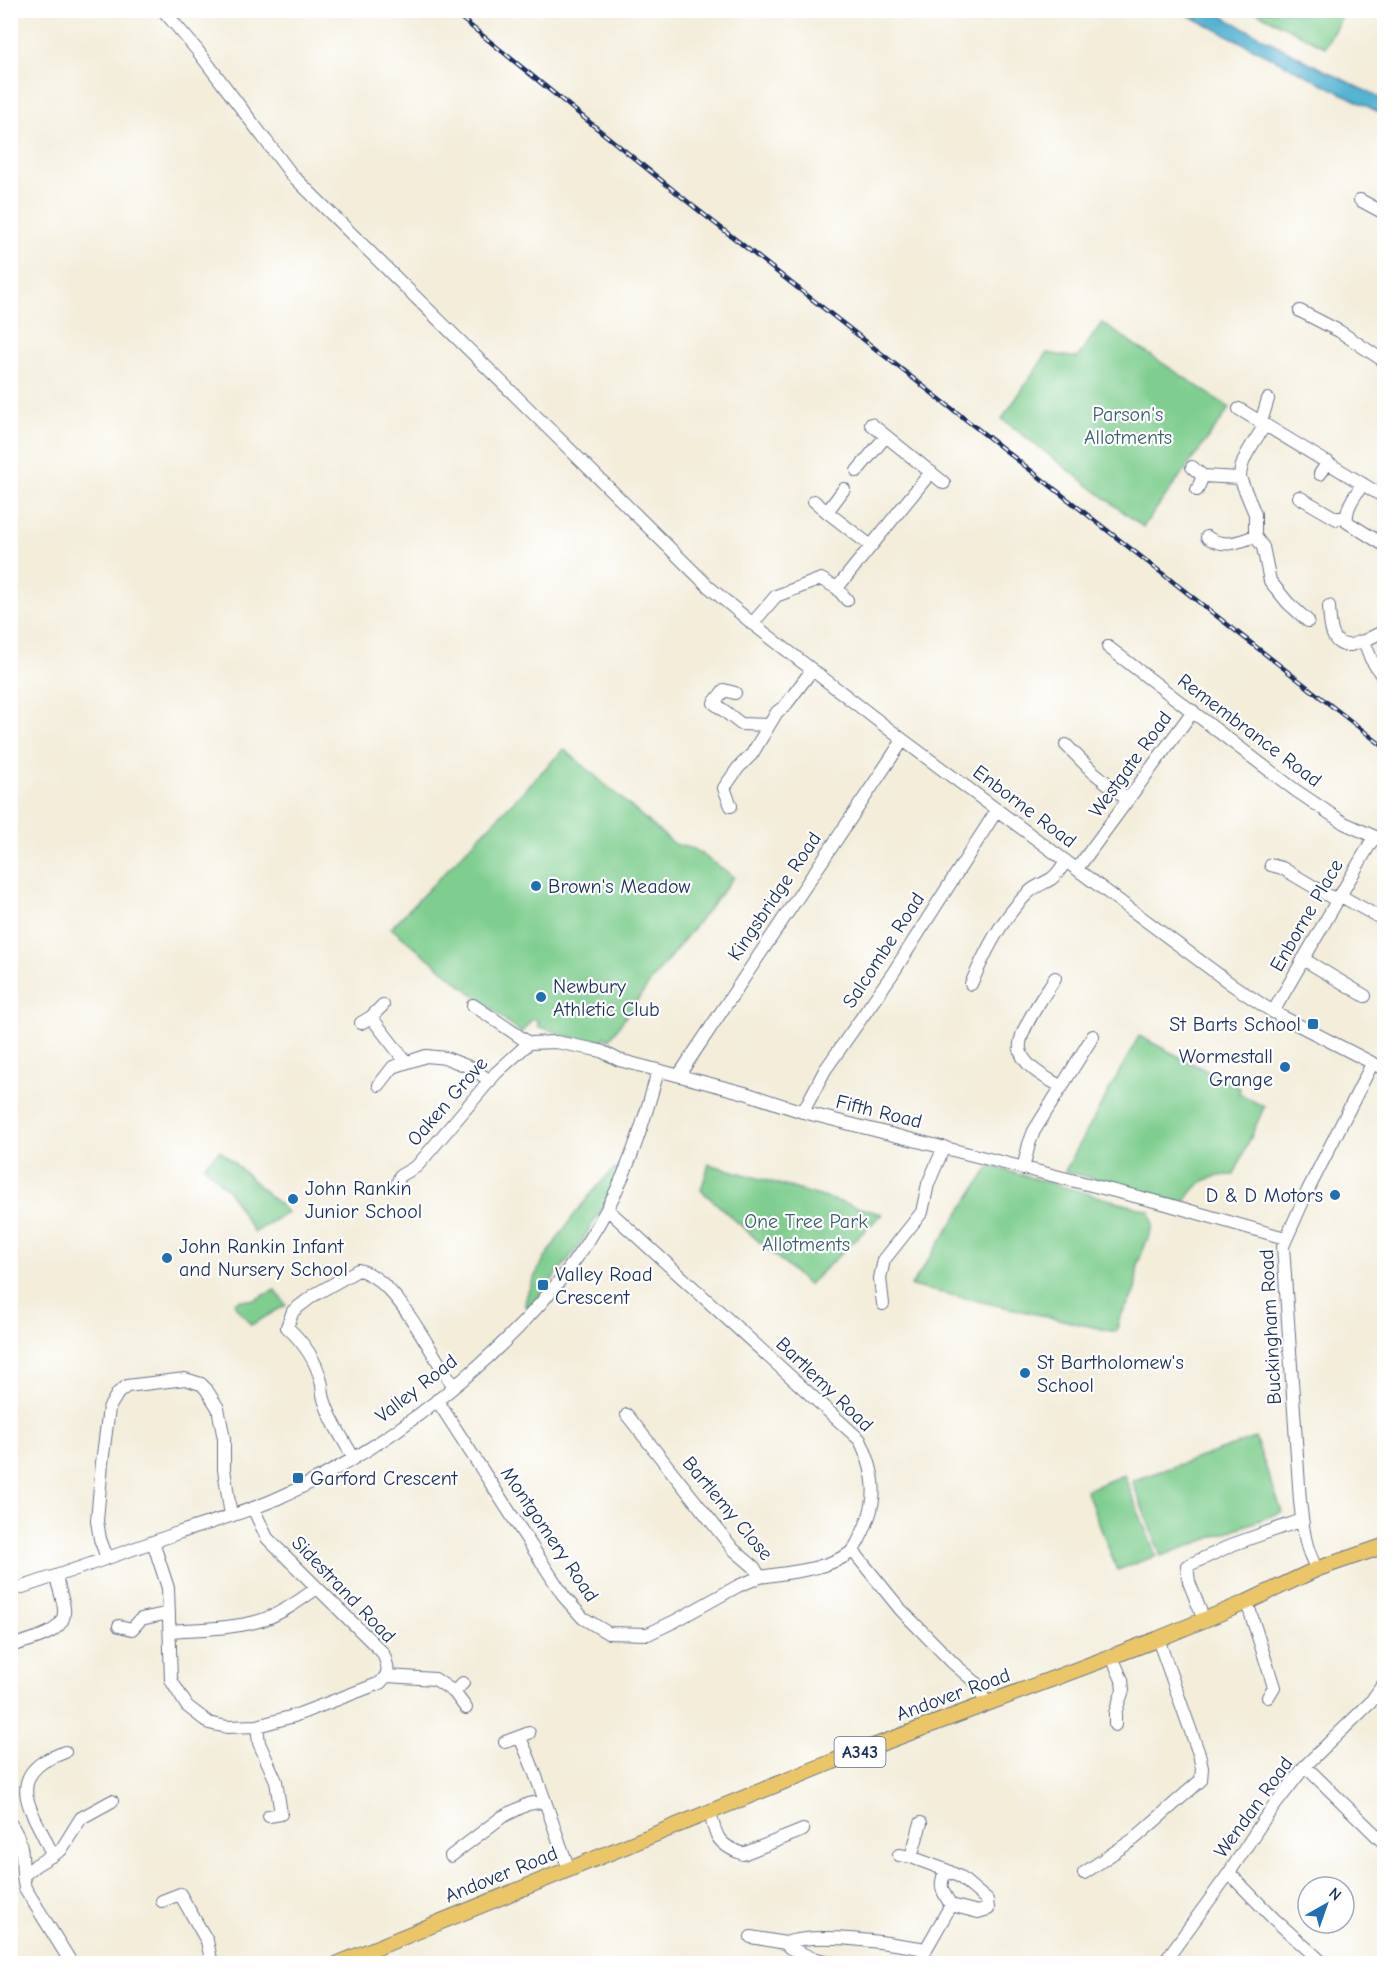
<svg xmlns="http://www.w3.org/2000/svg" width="1395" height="1974" font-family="'Comic Neue',sans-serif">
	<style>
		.green { fill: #7fce8f; stroke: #4d7e76; stroke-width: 1.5 }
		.water { fill: #54b4d2; stroke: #387298; stroke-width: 1.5 }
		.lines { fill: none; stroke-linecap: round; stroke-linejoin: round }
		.minor-casing { stroke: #677289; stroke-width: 14 }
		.major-casing { stroke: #677289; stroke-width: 17 }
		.minor { stroke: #fff; stroke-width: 12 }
		.major { stroke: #ebc669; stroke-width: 15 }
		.rail-casing { stroke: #1b2f5e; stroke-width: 4.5 }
		.rail { stroke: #fff; stroke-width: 2; stroke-dasharray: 7; stroke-linecap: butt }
		.poi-dot { fill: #1f6fb2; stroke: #fff; stroke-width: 2 }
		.labels { text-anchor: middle; stroke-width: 4.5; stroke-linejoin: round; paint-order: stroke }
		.shield { fill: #fff; stroke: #5f6d8e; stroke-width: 1.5 }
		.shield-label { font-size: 18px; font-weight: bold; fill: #1b2f5e }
		.park-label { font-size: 20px; fill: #395f6d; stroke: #fff }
		.street-label { font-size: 20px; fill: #1b2f5e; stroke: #fff }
		.poi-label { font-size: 20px; fill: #1b2f5e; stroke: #fff; text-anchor: start }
	</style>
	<rect width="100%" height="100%" fill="#fff"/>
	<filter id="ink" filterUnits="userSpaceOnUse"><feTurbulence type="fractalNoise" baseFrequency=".0167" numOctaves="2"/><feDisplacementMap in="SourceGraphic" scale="12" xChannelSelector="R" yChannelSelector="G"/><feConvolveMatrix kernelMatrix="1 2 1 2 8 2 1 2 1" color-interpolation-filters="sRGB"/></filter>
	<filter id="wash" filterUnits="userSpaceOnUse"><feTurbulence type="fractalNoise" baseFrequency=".008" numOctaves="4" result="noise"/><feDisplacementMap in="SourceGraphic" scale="24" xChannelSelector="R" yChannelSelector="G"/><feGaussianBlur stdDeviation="1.35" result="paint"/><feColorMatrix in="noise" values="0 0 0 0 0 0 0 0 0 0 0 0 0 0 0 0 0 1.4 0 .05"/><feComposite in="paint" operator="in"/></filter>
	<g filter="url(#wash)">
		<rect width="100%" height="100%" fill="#f3edda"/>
		<path class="green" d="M1254,11H1345L1325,47Z
			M1102,323L1230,408L1143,527L1002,419L1047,353L1077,358Z
			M564,749L674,844L694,849L734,877L651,981L609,1040L604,1037L601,1043L596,1041L592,1044L537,1026L539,1022L533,1018L521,1033L391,928Z
			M1139,1036L1240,1088L1239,1093L1264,1107L1234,1175C1209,1175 1196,1181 1184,1204L1065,1171Z
			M220,1150L284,1209L287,1212L254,1233L228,1190L204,1166Z
			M709,1164L882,1214L808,1285L701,1190Z
			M990,1166L1150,1211L1153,1225L1138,1263L1135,1292L1120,1317L1116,1332L911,1286Z
			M615,1169L618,1174L604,1205L579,1246L531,1306H525C526,1276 590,1188 615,1169Z
			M275,1290L286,1305L251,1325C246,1317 238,1312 234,1303L240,1300H254Z
			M1255,1438L1282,1512L1161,1556L1132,1481Z
			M1124,1475L1156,1556L1117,1570L1086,1490Z"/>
		<path class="water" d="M1180,11H1212L1318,67L1384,100V115Z"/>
	</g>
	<g filter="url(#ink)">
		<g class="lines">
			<defs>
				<path id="minor" d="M163,10L197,50L292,175L709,587L753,624L903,740L1231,984L1273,1012L1384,1069
					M1360,200L1384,213
					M1300,311L1339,331L1384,361
					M1239,409L1384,497
					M1261,422L1268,399
					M871,424L944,483
					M1265,425C1255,441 1240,459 1240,478L1255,514V536L1263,547L1270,581L1288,603L1308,621
					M1192,467L1203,476L1240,478
					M857,471L886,436
					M1320,474L1328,462
					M1363,484C1355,495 1345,508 1347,522L1384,545
					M844,489L827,512L871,546
					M1197,490L1203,476
					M1299,497L1337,519L1346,516
					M814,501L827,512
					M1207,537C1223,548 1237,543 1255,536
					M837,588L931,472
					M1329,606C1330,620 1329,647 1350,645C1356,644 1359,641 1364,641L1371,659L1384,679
					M752,624L776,596L821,579L837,588L847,600
					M1364,641L1384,631
					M1108,647L1295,790L1344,823L1384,841
					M735,693L724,690L714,703L741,724L769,725
					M1066,745L1092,771L1128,800
					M731,806L724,788L738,768L752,754L777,712L785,706L812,670
					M1271,865L1282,868L1336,900
					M1077,869L1193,711
					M1339,895L1384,920
					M1303,959L1365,996
					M1055,978C1046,993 1017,1032 1020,1049C1023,1067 1048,1079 1062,1087
					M971,984C986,951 1001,919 1028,893C1035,886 1043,884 1051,879C1057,875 1062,867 1066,861
					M473,1005L529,1043L556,1042L587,1048L601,1051L619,1060L745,1093L803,1112L1166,1204L1285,1238
					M1273,1012L1374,837
					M371,1017L406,1062
					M361,1023L371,1017L383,1005
					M679,1075L903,740
					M379,1085L393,1067L426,1056L446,1058L472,1068L490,1081
					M803,1112L825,1070L893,973L997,810
					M1023,1169L1029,1144L1034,1131L1093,1036
					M397,1185L400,1176L417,1166L496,1073L529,1043
					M607,1209L860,1440C881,1484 877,1509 853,1551L901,1610L953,1663L975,1682L987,1704
					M883,1304L880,1278L884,1260L922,1212L928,1184L944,1147
					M437,1400L565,1598L583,1618L608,1633L648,1634L675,1621L738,1586L760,1577
					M627,1415L733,1549L754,1567L760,1577C790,1572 827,1570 853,1551
					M353,1457C343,1439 330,1420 324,1399C322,1393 323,1387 321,1381C316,1360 302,1341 287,1327L293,1311L314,1295L358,1270C396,1277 431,1355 453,1385
					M153,1542L168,1588L171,1680L187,1706L209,1723L227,1727L257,1726L294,1716L380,1683C391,1672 388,1667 383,1653L267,1538L253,1508
					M107,1558L100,1539L97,1521L102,1463L109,1408L118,1393L127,1386L185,1379L201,1384L206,1389L218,1408L224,1439V1469L231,1516
					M1317,1569C1304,1547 1303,1526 1300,1501L1283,1246L1308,1190L1372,1064
					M10,1591C67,1573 122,1553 178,1533C211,1522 244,1513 276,1499C400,1445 545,1327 608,1207C631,1164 645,1118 658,1071
					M1247,1602L1274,1687L1268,1697
					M1204,1620L1189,1582L1187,1566L1234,1544L1302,1520
					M119,1626L132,1629L141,1619L169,1613
					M170,1631C198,1629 228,1629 255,1622C277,1617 299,1601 317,1588
					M10,1646C28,1640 67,1634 64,1609C63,1598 58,1587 56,1576
					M1112,1657L1122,1680L1123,1690L1115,1713V1725
					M387,1676L435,1679L454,1692L466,1708
					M454,1692L463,1683
					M257,1726L259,1743L276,1781L281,1814L269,1816
					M520,1738C540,1780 552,1825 569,1869
					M505,1742L529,1733
					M1305,1766L1384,1843
					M710,1813C716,1837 718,1845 743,1854L803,1830
					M10,1823C28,1848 19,1861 25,1888L72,1964
					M899,1855L911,1857L921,1823
					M52,1856C44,1826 4,1788 43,1762C50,1758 58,1755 65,1752
					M451,1856L502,1817L528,1804L545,1801
					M911,1857L946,1870
					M946,1870L960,1877L987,1900L988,1909L978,1912L951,1905C942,1891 938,1886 946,1870Z
					M1084,1873L1134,1839L1201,1780L1202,1768L1199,1754L1158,1639
					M1229,1873L1274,1919L1324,1964
					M23,1876L36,1865L61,1850L81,1818L112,1801
					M162,1901L180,1894L207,1941L212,1964
					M751,1937L785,1943L790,1948L812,1958L839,1964
					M785,1943C817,1931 890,1943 926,1949
					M920,1964L926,1949L951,1905
					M1163,1964L1229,1873L1265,1818L1305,1766L1370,1703L1384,1683"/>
				<path id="major" d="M337,1964L832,1762L1158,1639L1247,1602L1317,1569L1384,1546"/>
			</defs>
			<use href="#minor" class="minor-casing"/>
			<use href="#major" class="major-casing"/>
			<use href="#minor" class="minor"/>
			<use href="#major" class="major"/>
			<defs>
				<path id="rail" d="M451,10L693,206L1384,747"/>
			</defs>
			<use href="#rail" class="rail-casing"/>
			<use href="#rail" class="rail"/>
		</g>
	</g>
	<g class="poi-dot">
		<circle cx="536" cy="886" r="6"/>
		<circle cx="541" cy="997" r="6"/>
		<rect x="1307" y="1018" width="12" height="12" rx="3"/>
		<circle cx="1285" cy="1067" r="6"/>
		<circle cx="1335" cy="1195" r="6"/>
		<circle cx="293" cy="1199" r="6"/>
		<circle cx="167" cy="1258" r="6"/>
		<rect x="537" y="1279" width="12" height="12" rx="3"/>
		<circle cx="1025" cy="1373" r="6"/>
		<rect x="292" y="1472" width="12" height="12" rx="3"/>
	</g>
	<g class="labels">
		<rect class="shield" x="834.5" y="1737" width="51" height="30" rx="4.5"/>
		<g class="shield-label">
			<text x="860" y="1758">A343</text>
		</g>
		<g class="park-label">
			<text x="1128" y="421">Parson's<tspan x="1128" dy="23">Allotments</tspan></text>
			<text x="806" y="1228">One Tree Park<tspan x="806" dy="23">Allotments</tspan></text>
		</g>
		<g class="street-label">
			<text transform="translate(1250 730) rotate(37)" y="7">Remembrance Road</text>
			<text transform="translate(1130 764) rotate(-54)" y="7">Westgate Road</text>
			<text transform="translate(1025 806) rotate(37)" y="7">Enborne Road</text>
			<text transform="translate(774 896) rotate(-56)" y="7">Kingsbridge Road</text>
			<text transform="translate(1306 915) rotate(-60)" y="7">Enborne Place</text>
			<text transform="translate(883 950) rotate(-57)" y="7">Salcombe Road</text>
			<text transform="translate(447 1101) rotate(-49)" y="7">Oaken Grove</text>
			<text transform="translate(879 1111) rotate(14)" y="7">Fifth Road</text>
			<text transform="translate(1270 1327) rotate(-93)" y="7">Buckingham Road</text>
			<text transform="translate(825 1384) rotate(44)" y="7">Bartlemy Road</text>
			<text transform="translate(416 1388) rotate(-38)" y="7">Valley Road</text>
			<text transform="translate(728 1508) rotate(50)" y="7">Bartlemy Close</text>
			<text transform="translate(550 1534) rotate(56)" y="7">Montgomery Road</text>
			<text transform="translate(344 1589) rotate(46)" y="7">Sidestrand Road</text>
			<text transform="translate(953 1694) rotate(-20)" y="7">Andover Road</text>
			<text transform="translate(1253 1807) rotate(-54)" y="7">Wendan Road</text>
			<text transform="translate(501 1874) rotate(-22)" y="7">Andover Road</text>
		</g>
		<g class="poi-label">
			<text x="548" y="893">Brown's Meadow</text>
			<text x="553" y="993">Newbury<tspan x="553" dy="23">Athletic Club</tspan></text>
			<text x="1301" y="1031" text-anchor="end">St Barts School</text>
			<text x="1273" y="1063" text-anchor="end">Wormestall<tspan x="1273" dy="23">Grange</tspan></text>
			<text x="305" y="1195">John Rankin<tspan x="305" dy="23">Junior School</tspan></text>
			<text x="1323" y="1202" text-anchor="end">D &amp; D Motors</text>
			<text x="179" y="1253">John Rankin Infant<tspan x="179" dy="23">and Nursery School</tspan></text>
			<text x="555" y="1281">Valley Road<tspan x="555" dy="23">Crescent</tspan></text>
			<text x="1037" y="1369">St Bartholomew's<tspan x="1037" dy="23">School</tspan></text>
			<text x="310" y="1485">Garford Crescent</text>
		</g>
	</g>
	<rect width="1395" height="1974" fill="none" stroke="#fff" stroke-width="36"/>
	<g transform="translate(1326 1905) rotate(40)"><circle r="28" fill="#ffffff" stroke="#a4acbf" stroke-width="1.5"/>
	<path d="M0-4.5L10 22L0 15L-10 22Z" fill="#1f6fb2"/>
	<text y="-9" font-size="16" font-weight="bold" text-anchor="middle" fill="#1b2f5e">N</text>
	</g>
</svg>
